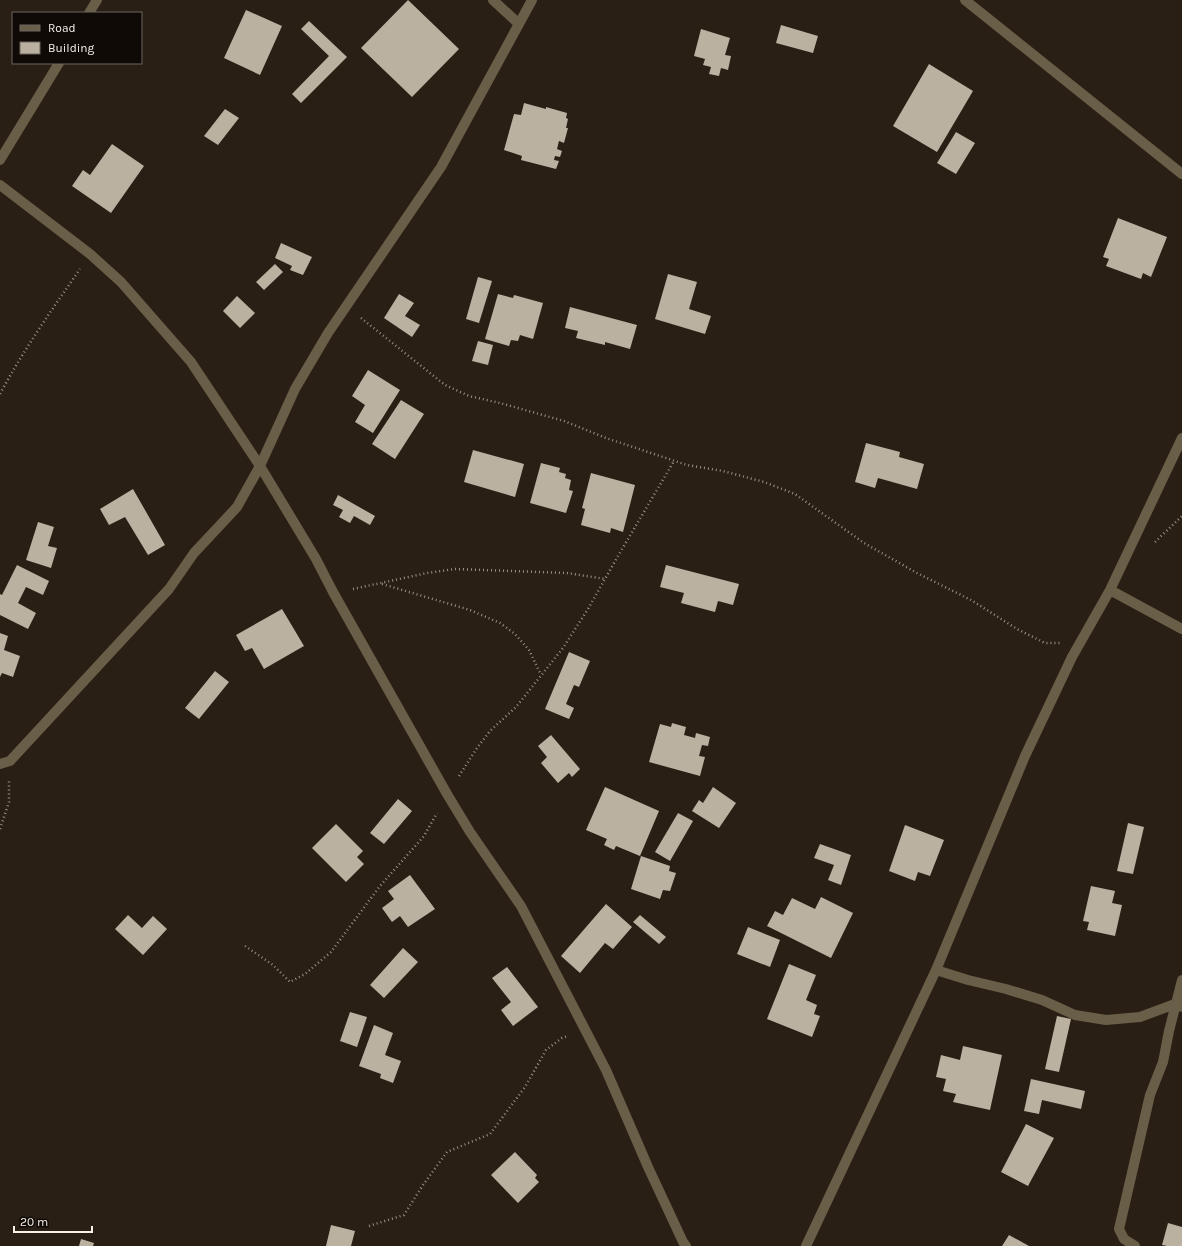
<svg xmlns="http://www.w3.org/2000/svg" width="1182" height="1246" font-family="Karla,sans-serif">
	<style>
		.building { fill: #bbb1a1 }
		.lines { fill: none; stroke-linecap: round; stroke-linejoin: round }
		.path { stroke: #999088; stroke-width: 2.5; stroke-dasharray: 1 3; stroke-linecap: butt }
		.minor { stroke: #695e47; stroke-width: 10 }
	</style>
	<rect width="100%" height="100%" fill="#291f15"/>
	<path class="building" d="M408,0L459,49L412,97L361,48Z
		M246,10L282,26L260,75L224,58Z
		M309,21L347,57L301,103L292,94L329,56L301,29Z
		M781,25L818,36L813,53L776,43Z
		M701,29L730,38L725,55L731,56L728,70L721,68L719,76L709,74L711,67L703,65L705,59L694,56Z
		M929,64L973,91L937,152L893,126Z
		M524,103L546,109V107L567,113L566,118L568,119L566,128H568L564,143L559,141L557,149L562,151L560,157L555,156L554,160L559,161L556,169L521,160L522,156L504,150L514,114L521,115Z
		M225,109L239,118L218,145L204,136Z
		M956,132L975,143L956,174L937,163Z
		M112,144L144,166L111,213L72,186L83,170L90,175Z
		M1118,218L1167,237L1151,277L1143,273L1141,279L1106,266L1109,259L1103,257Z
		M281,243L312,257L303,275L290,270L292,266L275,258Z
		M275,264L283,272L264,290L256,282Z
		M668,274L697,282L689,309L711,316L705,334L655,319Z
		M478,277L492,281L479,323L466,319Z
		M399,294L414,303L405,316L420,325L412,337L384,318Z
		M498,294L513,298L514,295L543,303L533,339L520,335L518,341L511,340L509,346L485,339Z
		M237,296L255,313L240,328L223,311Z
		M570,307L637,325L630,349L605,342V345L576,338L578,331L565,328Z
		M478,341L493,345L488,365L472,361Z
		M368,370L400,390L373,433L355,422L365,405L352,396Z
		M401,400L424,414L395,459L372,444Z
		M866,443L900,452L899,457L924,464L917,489L878,478L875,488L855,482Z
		M473,450L524,464L515,497L464,482Z
		M541,463L560,468L559,472L566,474L565,478L571,480L569,490L573,491L566,513L530,503Z
		M591,473L635,485L623,532L611,528L610,533L581,525L585,509L582,508Z
		M133,489L165,545L148,555L125,517L109,525L100,509Z
		M338,495L375,516L370,525L354,516L350,523L339,517L343,510L333,505Z
		M38,522L54,527L48,546L57,548L51,568L26,560Z
		M17,565L49,581L43,595L26,587L18,603L36,613L28,629L0,615V594L2,595Z
		M666,565L739,584L733,605L718,601L715,612L681,603L684,593L660,587Z
		M282,609L304,646L264,669L252,648L245,651L236,635Z
		M0,633L8,636L4,650L20,656L13,677L2,673L0,677Z
		M569,652L590,661L579,687L574,685L566,704L574,708L569,719L545,709Z
		M215,671L229,682L199,719L185,708Z
		M672,723L686,727L684,735L695,738L696,733L710,737L708,746L702,745L699,756L705,757L700,776L649,762L660,724L671,727Z
		M551,735L580,769L572,777L569,773L558,783L541,763L547,757L538,746Z
		M605,787L659,811L640,856L616,846L614,850L604,845L607,839L586,830Z
		M713,787L736,803L719,828L692,811L699,800L703,803Z
		M398,799L412,811L384,844L370,833Z
		M678,813L693,821L670,861L655,852Z
		M1128,823L1144,827L1133,874L1117,871Z
		M336,824L363,851L357,857L364,864L346,882L312,848Z
		M905,825L944,840L930,876L918,872L915,881L889,871Z
		M820,844L851,855L841,885L828,880L834,865L814,858Z
		M641,856L670,866L669,871L676,873L670,891L663,890L660,899L631,889Z
		M410,875L435,909L408,927L400,916L392,922L382,908L394,899L388,891Z
		M1091,886L1115,891L1112,903L1122,905L1115,936L1087,930L1089,922L1083,921Z
		M821,897L853,913L831,958L767,926L775,911L783,915L792,898L815,909Z
		M606,904L632,927L613,949L605,943L580,973L561,956Z
		M128,915L142,928L153,916L167,929L143,955L115,929Z
		M640,915L666,937L659,944L633,922Z
		M748,927L780,940L770,967L737,954Z
		M403,948L418,962L384,998L370,985Z
		M789,964L816,975L806,1000L817,1005L814,1014L820,1016L812,1037L767,1019Z
		M507,967L538,1007L513,1026L501,1010L511,1002L492,978Z
		M350,1012L367,1017L357,1047L340,1041Z
		M1057,1016L1071,1019L1059,1072L1045,1069Z
		M374,1025L393,1033L385,1055L401,1061L393,1083L380,1078L381,1074L359,1066Z
		M963,1046L1002,1055L990,1110L953,1102L956,1094L943,1091L946,1079L936,1077L941,1055L960,1060Z
		M1031,1079L1085,1091L1081,1109L1042,1100L1039,1114L1024,1111Z
		M1026,1124L1054,1138L1028,1186L1001,1172Z
		M515,1152L537,1175L535,1178L539,1182L518,1203L491,1175Z
		M1168,1223L1182,1227V1246H1167L1162,1245Z
		M331,1225L355,1231L351,1246H326Z
		M1009,1235L1029,1246H1002Z
		M81,1239L94,1243L93,1246H79Z"/>
	<g class="lines">
		<path class="path" d="M361,318L445,385L469,396L500,403L564,421L606,438L687,465L723,471L764,482L795,494L864,543L917,573L971,600L1017,629L1045,643H1060
			M0,394C24,349 51,311 80,269
			M1155,542L1182,516
			M382,584L470,610L500,623L515,634L529,650L541,675
			M353,589L427,573L455,569L567,573L605,579
			M459,776L477,748L490,731L516,707L563,648L588,609L618,556L674,461
			M0,829L9,802V781
			M245,946L273,965L290,982L305,974L331,952L380,886L424,836L437,813
			M369,1226L404,1215L423,1185L447,1152L490,1134L525,1087L546,1050L562,1038L568,1036"/>
		<path class="minor" d="M493,0L519,24
			M965,0L1182,174
			M89,13L97,0
			M0,160L59,63
			M0,185L90,254L121,282L191,362L260,466L316,559L333,592L447,794L470,832L521,906L606,1070L648,1167L683,1242L686,1246
			M1110,590L1182,629
			M0,764L10,761L169,589L194,553L237,507L260,466L295,389L328,333L441,167L532,0
			M936,970L968,980L1006,989L1042,1000L1075,1015L1106,1020L1140,1017L1175,1004L1182,1007
			M806,1246L936,970L1025,756L1072,657L1110,590L1182,438
			M1135,1246L1124,1239L1119,1229L1150,1095L1163,1062L1169,1031L1182,980"/>
	</g>
	<rect x="12" y="12" width="130" height="52" fill="#0f0a06" stroke="#6c6661"/>
	<rect x="20" y="25" width="20" height="6" fill="#695e47" stroke="#6c6661"/>
	<text x="48" y="32" font-size="12" fill="#f8f1ea">Road</text>
	<rect x="20" y="42" width="20" height="12" fill="#bbb1a1" stroke="#6c6661"/>
	<text x="48" y="52" font-size="12" fill="#f8f1ea">Building</text>
	<path d="M14 1226v6h78v-6" fill="none" stroke="#f8f1ea" stroke-width="2"/>
	<text x="20" y="1226" font-size="12" fill="#f8f1ea" stroke="#0f0a06" stroke-width="3" paint-order="stroke">20 m</text>
</svg>
